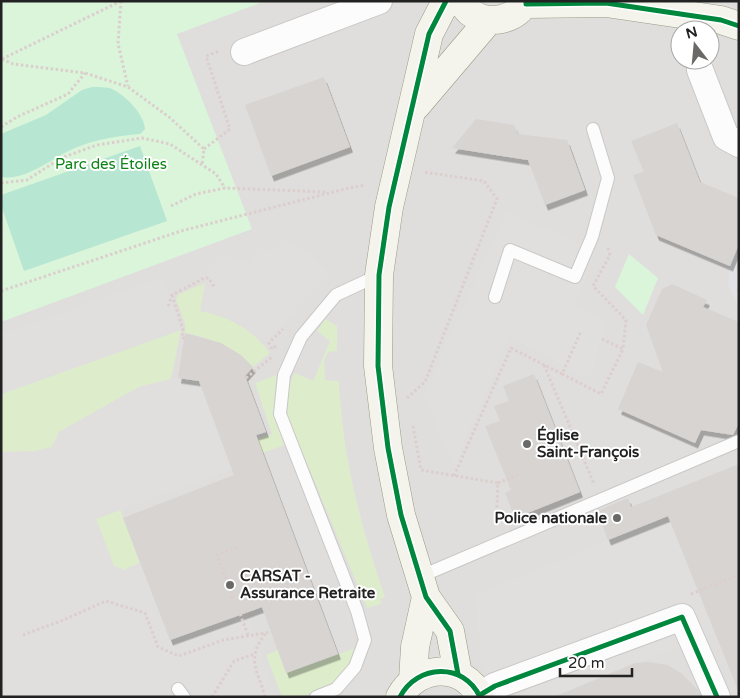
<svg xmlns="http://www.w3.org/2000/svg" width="740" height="698" font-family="'Varela Round',sans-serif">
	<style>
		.residential { fill: #dfdedc; fill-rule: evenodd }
		.grass { fill: #ddeccb }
		.park { fill: #daf5da }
		.pitch { fill: #b7e6d2 }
		.parking { fill: #e0dfde }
		.plaza { fill: #e2e1e5 }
		.building { fill: #d7d4d2; filter: url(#shadow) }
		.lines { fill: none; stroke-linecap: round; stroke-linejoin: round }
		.lane-casing { stroke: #c9c8c7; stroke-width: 14 }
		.street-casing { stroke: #c9c8c7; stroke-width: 28 }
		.secondary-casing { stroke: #999a82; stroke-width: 29 }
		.path { stroke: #dccecd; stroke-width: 3; stroke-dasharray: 2.5 2.5; stroke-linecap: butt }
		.lane { stroke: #fdfcfc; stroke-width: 12 }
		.street { stroke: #fdfcfc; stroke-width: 26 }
		.secondary { stroke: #f4f4ed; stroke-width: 28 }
		.cycleway-casing { stroke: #fff; stroke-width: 8 }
		.cycleway { stroke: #00873e; stroke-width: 5 }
		.poi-dot { fill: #6a6968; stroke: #fff; stroke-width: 2 }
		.labels { text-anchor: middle; stroke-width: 4; stroke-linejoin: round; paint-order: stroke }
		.park-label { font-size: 15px; fill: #0c8416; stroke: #fff }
		.poi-label { font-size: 15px; font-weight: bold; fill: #222; stroke: #fff; text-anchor: start }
	</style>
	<defs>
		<filter id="shadow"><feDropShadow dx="3" dy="5.5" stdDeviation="0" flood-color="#0004"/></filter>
	</defs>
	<rect width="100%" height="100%" fill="#f0eeeb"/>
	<path class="residential" d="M1,1H739V697H1ZM680,30H710V60H680Z"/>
	<path class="grass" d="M205,283L201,311C230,317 252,329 270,353L253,367C234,348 212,338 185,333V324L176,299L179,294Z
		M325,319L337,326V351L328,352L324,361L325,380L339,381C342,455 361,528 385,597L380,599L381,604L367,608L287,415L289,385L295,373L313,381L330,341L317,331Z
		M181,330L171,379L139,387L59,432L52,447L1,484V394Z
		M277,375C273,404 276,418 285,445L251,457L249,442L272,434L255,383Z
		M120,509L140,563L124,570L114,566L96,519Z
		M358,647C343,683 322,697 282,697L266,655L278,650L287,673Z"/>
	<path class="park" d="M1,1H265L177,34L252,229L1,322Z
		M629,254L658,278L643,315L615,287Z"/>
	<path class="pitch" d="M92,87C98,87 107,87 112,89C126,96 144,114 145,129L140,134C117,136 96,139 75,148C53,157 27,181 1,177V134L46,115L82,90Z
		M140,146L167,221L24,271L1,205V195Z"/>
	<path class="parking" d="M506,212L597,251L575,305L606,320L590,380L509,336L454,466L424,395Z
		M281,238L308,253L330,274L264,344L237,322L223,316L200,311L208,269L222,255L250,264L259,246L274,253Z
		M163,277L181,330L1,394V334Z
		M178,378L199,381L233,469L96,519L114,566L124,570L140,563L170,640L247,612L275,697H1V452L35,451L52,447L59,432L139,387Z
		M666,513L715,633L551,697H496L481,663L476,594L639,528Z"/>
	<path class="plaza" d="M739,244V308L728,285L730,266Z"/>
	<path class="building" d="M324,77L350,147L271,176L245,105Z
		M476,119L514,125L518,134L567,140L585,190L545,205L528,160L452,148Z
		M677,123L700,182L739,198V244L730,266L656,235L633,175L644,172L631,141Z
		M672,284L707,300L703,307L739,322V423L733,435L701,430L695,443L618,409L638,362L663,372L646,325L662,289Z
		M185,333L221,343L241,355L253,367L245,376L266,432L256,435L338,654L286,673L262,607L170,640L123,518L234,475L199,381L178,378Z
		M534,374L580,492L515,518L505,493L511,490L485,426L500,421L494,406L509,401L503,386Z
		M739,464V690H738L668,516L608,540L597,511L628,498L631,507Z
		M648,662L668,665L681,673L698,690L701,697H554L635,663Z"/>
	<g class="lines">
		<defs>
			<path id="lane" d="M495,297L510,250L575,277L592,237L608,178L593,129
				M419,577L739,441
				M178,689L184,697
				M316,697L336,689L355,667L365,640L357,611L280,414L284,375L301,337L336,295L379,275"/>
			<path id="street" d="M244,52L379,1
				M700,70L726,137L739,144
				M480,695L495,686L682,617L717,697"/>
			<path id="secondary" d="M446,1L429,34L389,207L379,275L378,366L388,448L401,515L426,597L450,631L458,674
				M461,1C464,5 467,10 471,13C489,26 516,20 526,1
				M526,4L606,3L721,20L739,26
				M416,106L489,20
				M413,680L415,647L426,597
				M400,697C417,664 464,662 480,697"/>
		</defs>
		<use href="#lane" class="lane-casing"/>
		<use href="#street" class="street-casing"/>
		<use href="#secondary" class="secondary-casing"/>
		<path class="path" d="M121,1L118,44L128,86
			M2,59L13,64L85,73L128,87L169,117L204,149L202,165
			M2,59L121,1
			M1,127L17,117L68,94L85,73
			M204,149L230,129L206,56L220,51
			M1,183L27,180L61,158L97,145L142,138L170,144L216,174L225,188
			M171,206L196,194L225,188L327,192
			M738,289L739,291
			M1,291L181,231L349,188L366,185
			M172,295L183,329L182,338H184
			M168,306L172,295L204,278H209L214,287
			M602,339L623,349L626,320L593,286L610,255L608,248
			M276,346L272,349L269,343L283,329
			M544,365L594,484
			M562,374L601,394L623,349
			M246,378L272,357
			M407,398L425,382L497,199L484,181L424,172
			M413,426L421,470L498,483L496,524
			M454,476L511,348L562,374L581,331
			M498,483L518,475
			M691,594L739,575
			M233,598L217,555L237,547
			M240,614L248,635
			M23,635L61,621L106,601L145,613L158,647L179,656L223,640L271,632
			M212,697L234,661L255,654
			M265,697C258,670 245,659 266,633"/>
		<use href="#lane" class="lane"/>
		<use href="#street" class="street"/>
		<use href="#secondary" class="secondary"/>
		<defs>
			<path id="cycleway" d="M446,1L429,34L389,207L379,275L378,366L388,448L401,515L426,597L450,631L458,674
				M526,1V4L606,3L721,20L739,26
				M480,695L495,686L682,617L717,697
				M400,697C417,664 464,662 480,697"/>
		</defs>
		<use href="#cycleway" class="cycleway-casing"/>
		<use href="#cycleway" class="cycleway"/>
	</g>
	<g class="poi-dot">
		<circle cx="527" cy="444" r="5"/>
		<circle cx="617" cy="518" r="5"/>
		<circle cx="230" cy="585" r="5"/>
	</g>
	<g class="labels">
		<g class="park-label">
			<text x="111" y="169">Parc des Étoiles</text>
		</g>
		<g class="poi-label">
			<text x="537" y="440">Église<tspan x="537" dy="17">Saint-François</tspan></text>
			<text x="607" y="523" text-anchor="end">Police nationale</text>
			<text x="240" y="581">CARSAT -<tspan x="240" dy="17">Assurance Retraite</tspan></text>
		</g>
	</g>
	<rect width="740" height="698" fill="none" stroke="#222222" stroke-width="5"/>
	<g transform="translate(695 45) rotate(344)"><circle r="24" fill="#ffffff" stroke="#a7a7a7"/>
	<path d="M0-4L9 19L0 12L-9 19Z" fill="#6a6968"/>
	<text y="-8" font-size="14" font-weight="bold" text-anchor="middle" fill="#222222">N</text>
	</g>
	<path d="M560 668v8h72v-8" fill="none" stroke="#222222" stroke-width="2.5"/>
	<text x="568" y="668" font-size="15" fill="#222222" stroke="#ffffff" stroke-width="4" paint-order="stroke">20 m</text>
</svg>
